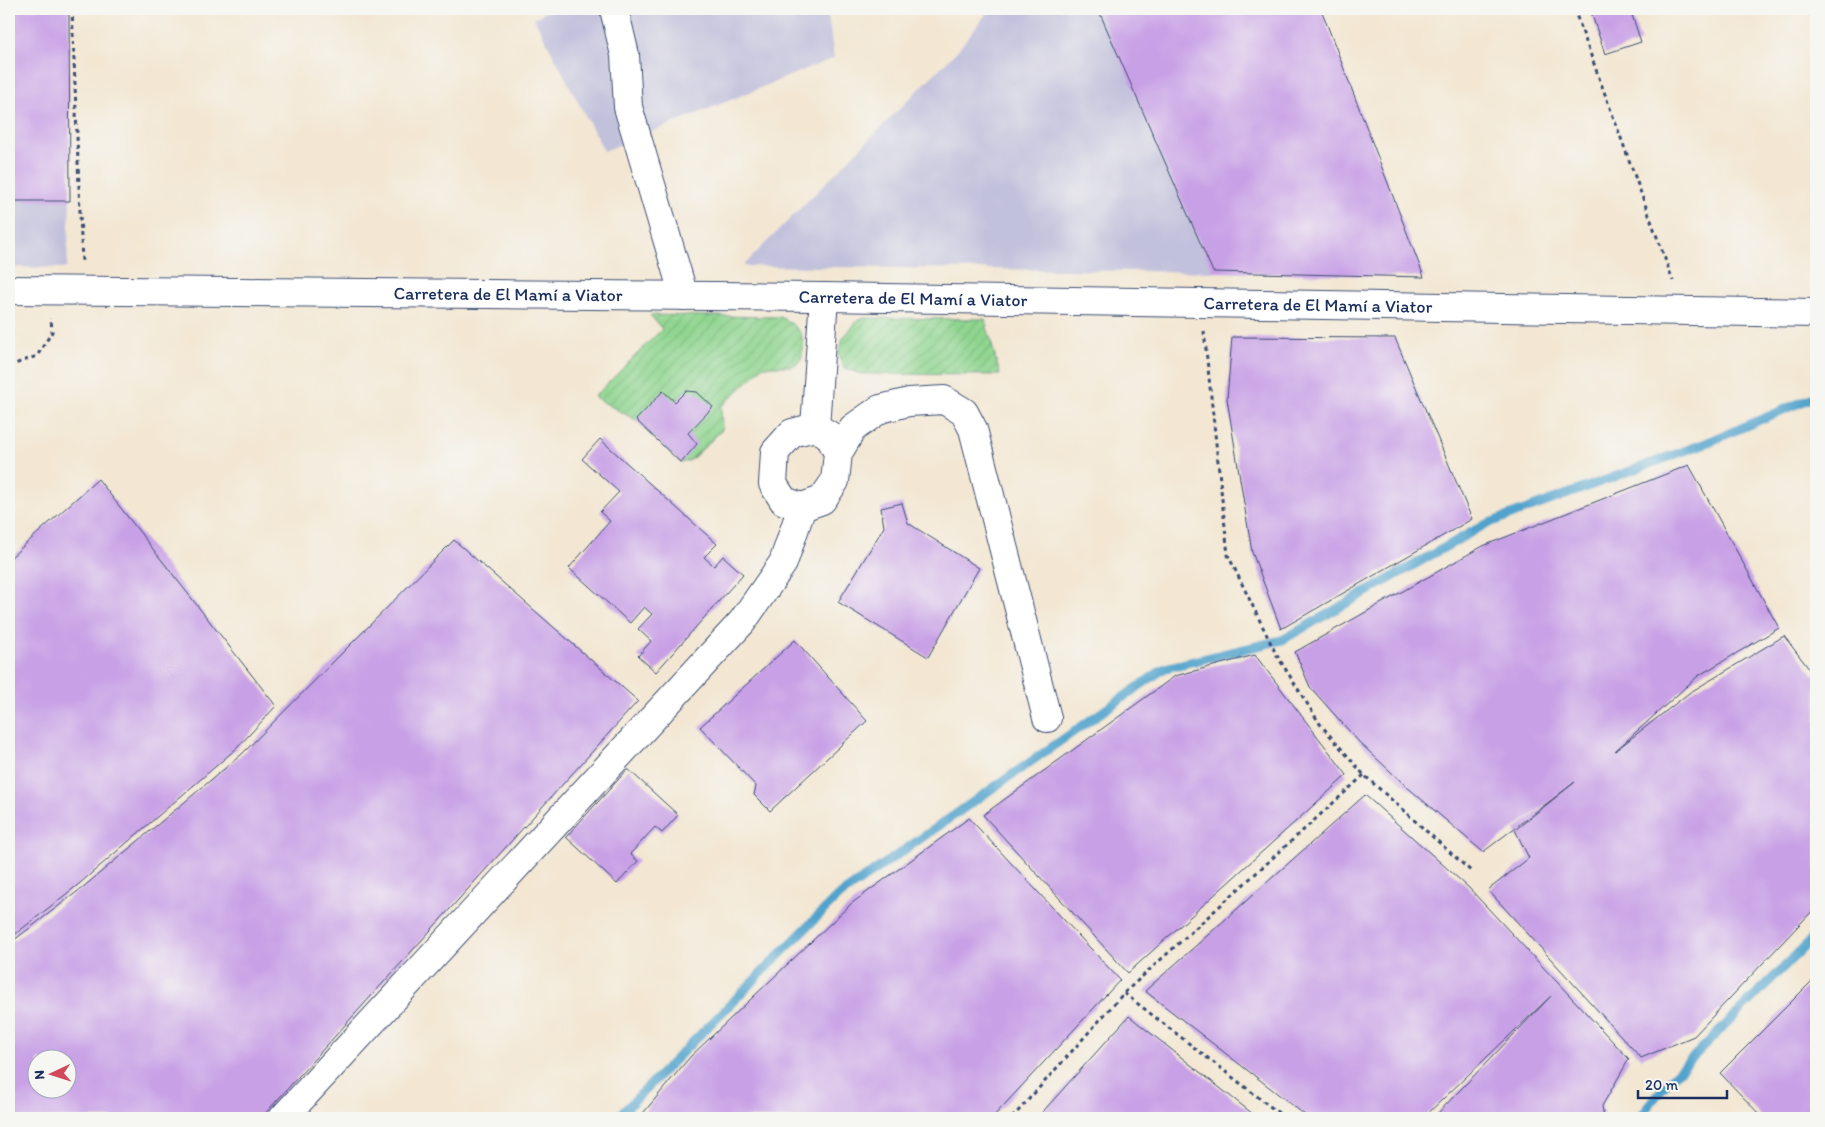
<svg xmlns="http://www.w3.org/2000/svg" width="1825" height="1127" font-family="Itim,sans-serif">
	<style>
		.industrial { fill: #c2c1dc }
		.garden { fill: url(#garden-furrows); stroke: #558276 }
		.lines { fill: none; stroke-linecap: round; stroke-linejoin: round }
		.stream { stroke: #51a3cc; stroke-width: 9 }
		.building { fill: #c8a0e6; fill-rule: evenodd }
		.minor-casing { stroke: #3b4b70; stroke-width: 30 }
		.path { stroke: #3b4b70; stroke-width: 3; stroke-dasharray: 4 4; stroke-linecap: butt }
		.minor { stroke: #fff; stroke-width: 28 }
		.labels { text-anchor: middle; stroke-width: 4; stroke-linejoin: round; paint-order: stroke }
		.street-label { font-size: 18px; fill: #1b2f5e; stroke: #f6f6f2 }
	</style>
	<defs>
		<pattern id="garden-furrows" width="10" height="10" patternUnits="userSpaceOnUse" patternTransform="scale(1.25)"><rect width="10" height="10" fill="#8fd58f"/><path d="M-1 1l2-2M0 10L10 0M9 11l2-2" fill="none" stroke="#7bb77e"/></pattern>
	</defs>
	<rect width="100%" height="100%" fill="#f6f6f2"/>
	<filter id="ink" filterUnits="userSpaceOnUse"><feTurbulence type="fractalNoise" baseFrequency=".02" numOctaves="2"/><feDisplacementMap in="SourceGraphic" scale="10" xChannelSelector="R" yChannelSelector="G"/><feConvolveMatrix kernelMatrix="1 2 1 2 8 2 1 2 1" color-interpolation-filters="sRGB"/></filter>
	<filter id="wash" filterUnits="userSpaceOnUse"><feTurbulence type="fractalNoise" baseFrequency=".0096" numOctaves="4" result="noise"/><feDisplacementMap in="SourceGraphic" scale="20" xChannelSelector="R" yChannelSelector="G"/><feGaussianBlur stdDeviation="1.12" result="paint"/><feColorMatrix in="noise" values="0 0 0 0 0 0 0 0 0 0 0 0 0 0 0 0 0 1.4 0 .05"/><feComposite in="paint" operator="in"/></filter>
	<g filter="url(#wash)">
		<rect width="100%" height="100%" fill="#f3e7d3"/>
		<path class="industrial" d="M9,9H64L70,201L67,268L9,267Z
			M551,9H827L834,58L604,151L534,18Z
			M990,9H1098L1213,272L743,266L957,51Z"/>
		<path class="garden" d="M650,315L781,317C801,329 807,336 801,360L792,366H764L721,407L722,430L691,460L681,463L636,420L594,397L662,329Z
			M860,318L985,319L1000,375L861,374L844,368L838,354L843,338Z"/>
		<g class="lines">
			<path class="stream" d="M617,1118L837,897L1165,668L1282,640L1484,525L1706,443L1816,396
				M1639,1118L1666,1084L1816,935"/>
		</g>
		<g id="blocks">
			<path class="building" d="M9,9H69L70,201H9Z
				M1098,9H1321L1424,277L1213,272Z
				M1590,9H1630L1641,42L1605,54Z
				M1232,337L1395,338L1472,519L1281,629L1252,552L1227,399Z
				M663,391L675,402L686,391L697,392L713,407L688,433L697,444L681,463L636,420Z
				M600,439L717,544L704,557L714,566L723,556L743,574L656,672L638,656L651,641L638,629L652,614L644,607L630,623L569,568L610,521L600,512L619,492L582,459Z
				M1689,465L1779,628L1698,676L1615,751L1689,693L1784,636L1816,678V907L1694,1036L1641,1058L1488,890L1529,858L1515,830L1575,782L1483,852L1406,786L1359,742L1310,687L1295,652L1483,546Z
				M98,479L276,706L237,748L79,884L9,939V559Z
				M902,503L908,523L979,568L928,657L838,602L884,527L881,508Z
				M454,540L638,701L261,1118H9V944L82,888L242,754ZM38,1060H68V1090H38Z
				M795,640L867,721L770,811L754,795L756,786L700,727Z
				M1255,655L1347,775L1128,973L983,815L1175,676Z
				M628,769L678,815L662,833L655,827L630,854L638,861L617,884L566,837Z
				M1365,795L1469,888L1629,1059L1602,1106L1604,1118H1433L1551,996L1423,1118H1309L1145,991Z
				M969,818L1120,980L992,1118H639L690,1057L852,903Z
				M1816,977V1118H1763L1720,1073Z
				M1129,1016L1258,1118H1037Z"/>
		</g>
	</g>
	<g filter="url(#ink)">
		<use href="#blocks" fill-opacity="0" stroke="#3b4b70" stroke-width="1"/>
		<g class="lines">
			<defs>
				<g id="minor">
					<path d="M614,9L625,55L628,107L684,296"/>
					<path id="s1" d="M9,290L824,297L1816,313"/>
					<path d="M815,427L829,435L838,453L835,481L822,500L802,507L784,501L773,484L775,452L792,433Z"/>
					<path d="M815,427L824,297"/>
					<path d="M838,453L853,428L880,409L909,402L944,400L964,412L973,429L1047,718"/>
					<path d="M283,1118L742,622L783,563L802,507"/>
				</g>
			</defs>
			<use href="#minor" class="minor-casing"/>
			<path class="path" d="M72,9L82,263
				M1574,9L1673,281
				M1204,331L1228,555L1276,654L1320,724L1364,775L1473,873
				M9,366L37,356L52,332L51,318
				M1124,993L1285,1118
				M1012,1118L1124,993L1364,775"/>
			<use href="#minor" class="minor"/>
		</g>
	</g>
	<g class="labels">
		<g class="street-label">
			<text dy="6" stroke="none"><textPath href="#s1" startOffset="499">Carretera de El Mamí a Viator</textPath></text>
			<text dy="6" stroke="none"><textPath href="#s1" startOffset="904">Carretera de El Mamí a Viator</textPath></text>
			<text dy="6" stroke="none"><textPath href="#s1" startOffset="1309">Carretera de El Mamí a Viator</textPath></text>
		</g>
	</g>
	<rect width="1825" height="1127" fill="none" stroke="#f6f6f2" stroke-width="30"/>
	<g transform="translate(52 1074) rotate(266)"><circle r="24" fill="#f6f6f2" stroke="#9ea6b7"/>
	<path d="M0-4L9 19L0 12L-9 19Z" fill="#d1495b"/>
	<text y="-8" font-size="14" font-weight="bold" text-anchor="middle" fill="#1b2f5e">N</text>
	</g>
	<path d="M1638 1090v8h89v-8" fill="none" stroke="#1b2f5e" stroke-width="2.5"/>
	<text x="1645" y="1090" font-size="15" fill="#1b2f5e" stroke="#f6f6f2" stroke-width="4" paint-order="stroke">20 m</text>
</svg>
